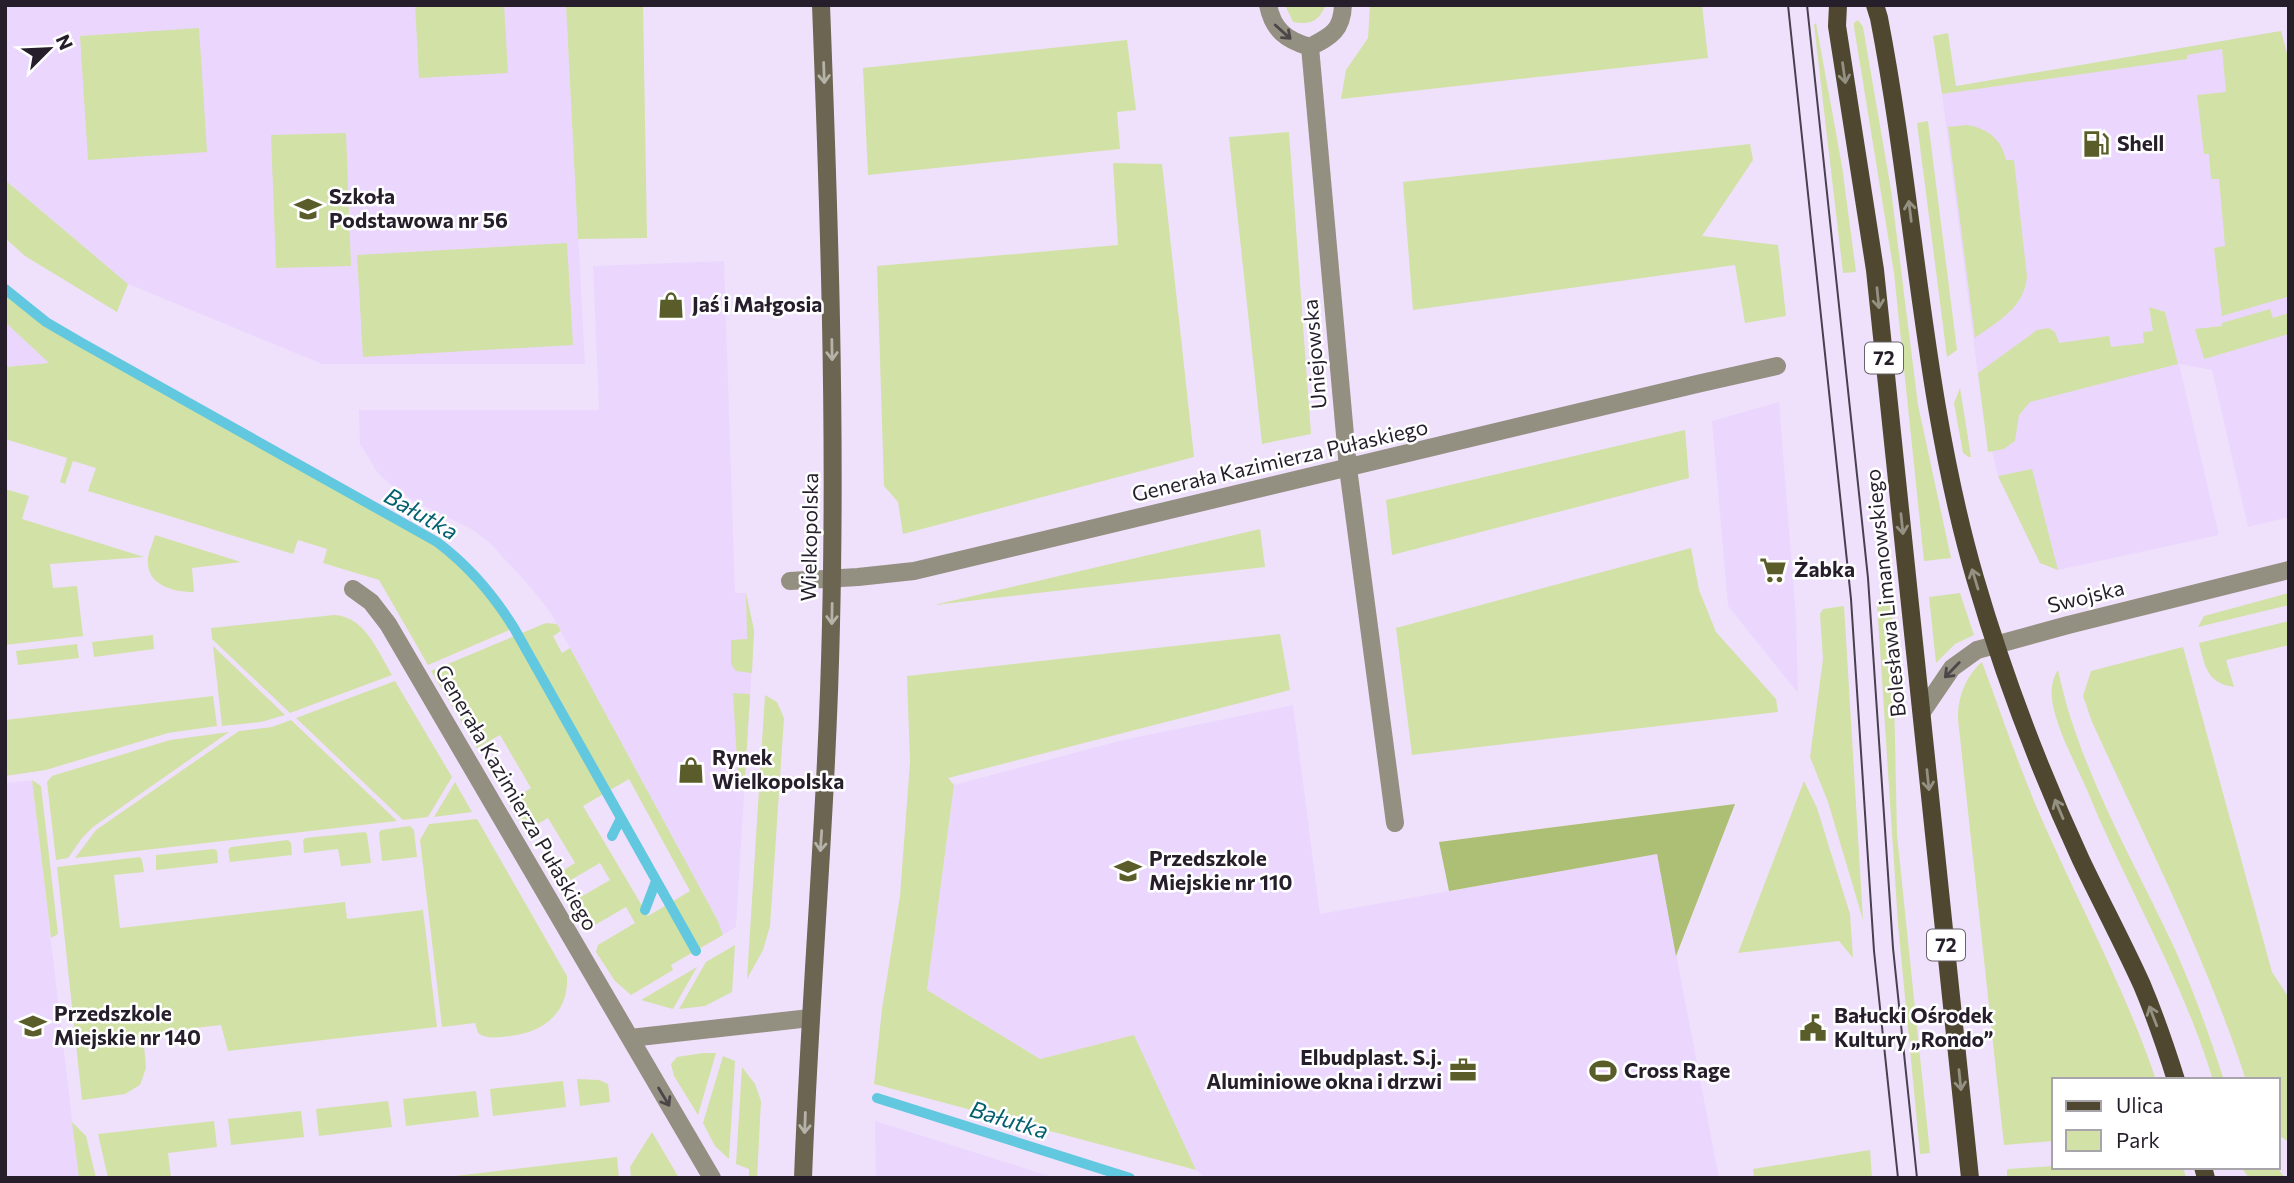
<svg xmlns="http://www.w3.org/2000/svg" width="2294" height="1183" font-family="Commissioner,sans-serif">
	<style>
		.built { fill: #ebd7fd }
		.green { fill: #d2e1a6; fill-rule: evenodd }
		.forest { fill: #adbf74 }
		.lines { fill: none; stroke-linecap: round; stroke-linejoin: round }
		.stream { stroke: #61c8df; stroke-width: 10 }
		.street { stroke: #938f81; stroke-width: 18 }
		.secondary { stroke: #6b6551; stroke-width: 18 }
		.primary { stroke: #4f472f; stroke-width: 18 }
		.tram { stroke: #49404f; stroke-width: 2 }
		.oneway { stroke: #4c4649 }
		.oneway2 { stroke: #b5b2a8 }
		.oneway3 { stroke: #959182 }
		.labels { text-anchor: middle; stroke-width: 5; stroke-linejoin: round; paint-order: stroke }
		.shield { fill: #fff; stroke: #67626b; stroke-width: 2 }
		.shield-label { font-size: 19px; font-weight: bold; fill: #261f2b }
		.poi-label { font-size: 21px; font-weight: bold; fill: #261f2b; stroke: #fff; text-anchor: start }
		.street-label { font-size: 21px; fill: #261f2b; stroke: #fff }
		.water-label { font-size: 23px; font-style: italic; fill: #02606f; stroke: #fff }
	</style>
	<rect width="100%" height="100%" fill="#efe1fb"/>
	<path class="built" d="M5,5H566L585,364H322L128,284L5,180Z
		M2281,31L2289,61V517L2248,527L2212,370L2179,364L2219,535L2058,570L2040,563L1998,476L1983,414L1942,94L1955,87Z
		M724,261L735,593H746L754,630L736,927L723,935L718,921L551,613L531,588L489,542L471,529L414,501L393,487L377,472L360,444L359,410H599L593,266Z
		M5,322L50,363L5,367Z
		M1779,402L1796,617L1798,693L1728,606L1712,421Z
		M1293,705L1320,914L1657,854L1719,1178H1205L1196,1170L1134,1036L1040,1059L927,990L954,785L1123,740Z
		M32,780L79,1178H5V783Z
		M875,1121L1056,1178H876Z"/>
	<path class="green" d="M415,5H504L508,73L419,78Z
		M566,5H643L647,238L578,239Z
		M1285,5H1326C1318,22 1311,25 1293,22Z
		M1370,5H1702L1708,58L1341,99L1346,70L1368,38Z
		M1858,20L1863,27L1891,190L1918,405L1951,558L1924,561L1894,273L1854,27V23Z
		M1816,23L1842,166L1856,272L1843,273L1814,25Z
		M199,28L207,152L88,160L80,36Z
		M2281,31L2289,61V301L2287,297L2222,316L2214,248L2225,246L2219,179H2211L2209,154H2204L2197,95L2226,92L2222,49L2187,55V59L1942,94L1933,36L1948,33L1956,86Z
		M1127,40L1136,110L1117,112L1120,149L868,175L863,68Z
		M1928,121L1957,350L1947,357L1917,123Z
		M1967,125C1988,128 2002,140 2006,160H2014L2027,277C2024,308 1998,321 1975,338L1948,127Z
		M1289,132L1311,434L1262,444L1229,137Z
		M346,133L351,266L276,268L271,135Z
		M1750,144L1753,160L1702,236L1778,245L1786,316L1745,323L1735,265L1413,310L1403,182Z
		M1113,163L1162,164L1194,457L903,534L898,502L884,486L877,266L1118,245Z
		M5,180L128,284L117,312L25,256L5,238Z
		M567,243L573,345L363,357L357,255Z
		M5,289L46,322L82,343L437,542C469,566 493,594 514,628L428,665L379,580L323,563L327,549L298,540L293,554L88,491L96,468L73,461L65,484L60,482L67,458L5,439V367L49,363L5,322Z
		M2149,307L2165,312L2178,364L2030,402L2019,415L2015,441L2004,449L1988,452L1978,373L2037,330L2049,328L2055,332L2059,343L2109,336L2111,347L2144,343L2143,332L2153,331Z
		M2270,309L2273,318L2289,313V334L2204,359L2195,329L2222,326V323Z
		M1960,388L1971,457H1969L1963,453L1954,403Z
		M1685,430L1689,478L1392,555L1386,500Z
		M2032,469L2058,570L2040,563L1998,476Z
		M5,489L29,496L22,519L144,557L50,564L53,588L77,586L83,636L5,645Z
		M1260,529L1265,567L934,605Z
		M155,535L241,562L192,568L194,592C173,592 145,585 148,558C149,551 153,543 155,535Z
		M1691,548L1699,590L1716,632L1776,699L1778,712L1412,755L1396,628Z
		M746,593L754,630L752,673L736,671L731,664V640L747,639Z
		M1960,593L1974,635L1955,644L1936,663L1929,597Z
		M2289,593V605L2198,627L2204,616Z
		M1892,601L1897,835L1930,1153L1920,1154L1898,924L1877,603Z
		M1844,606L1863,920L1828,802L1810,757L1823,659L1820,614L1823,609Z
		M334,615C365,616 378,652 392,675L290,713L212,639L211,628Z
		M2289,621V645L2226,660L2234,687C2207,683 2205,667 2199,643Z
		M546,623L557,624L561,631L553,636L562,653L570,648L718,921L723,935L671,965L673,970L631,995L615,981L596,952L598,945L635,923L626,907L588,929L582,927L571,908L572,902L610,880L600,863L562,885L556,883L552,877L575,863L548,818L525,831L508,802L531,788L500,735L477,748L431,671ZM629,779L690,891L648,916L583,806Z
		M1280,634L1290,690L948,778L954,785L927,990L1040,1059L1134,1035L1196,1170L874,1084L882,1009L900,896L910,762L907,676Z
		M153,635L154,649L94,657L92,642Z
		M77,644L79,658L18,665L16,651Z
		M213,646L285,715L261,722L222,726Z
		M2183,647L2272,972L2289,998V1142L2278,1135V1080H2246C2206,957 2146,840 2092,722L2083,696L2091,671Z
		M1982,662C2002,716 2020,770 2043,822C2081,908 2126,991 2156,1080H2054V1141L2004,1145L1958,719C1958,697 1965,677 1982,662Z
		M2058,670C2078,766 2131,856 2173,945C2193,989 2209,1034 2224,1080H2213C2182,978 2127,888 2087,790C2075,762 2057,731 2052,700C2051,689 2052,679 2058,670Z
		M395,681L452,777L428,817L403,820L296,718Z
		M733,693L750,694L745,778H738Z
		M765,695L777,702L784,718L770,926L763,950L747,979Z
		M213,696L217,726L168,733L46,770L5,776V720Z
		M291,720L397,821L75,858L96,830L239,731L272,727Z
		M229,732L93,827L82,838L68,858L56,860L47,782L52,776L170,740Z
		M32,780L41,786L58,934L51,938Z
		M1804,781L1817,808L1850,914L1853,958L1839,941L1738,953Z
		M455,782L472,812L434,817Z
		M477,819L567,976C569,1013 544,1032 510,1036C498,1037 488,1040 478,1033L475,1023L442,1027L420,840L429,824Z
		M410,826L414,830L417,857L382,861L379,833L381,830Z
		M365,832L367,834L371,863L341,866L338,849L304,853L303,841L305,838Z
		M288,840L291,843L292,855L230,862L228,850L231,847Z
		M214,849L217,851L218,863L156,870V855Z
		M140,857L142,860L144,872L114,875L120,928L345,902L347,919L423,910L437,1027L228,1051L221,1025L143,1034L146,1068L140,1085L125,1094L82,1100L57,867Z
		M735,945L732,992L705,1006L679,1009L706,962Z
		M697,967L673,1009L641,1000Z
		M703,1053H716L698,1115L674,1076L671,1064L677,1057Z
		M723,1056L735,1061L729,1159L715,1146L703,1123Z
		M742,1067L755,1084L761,1101L757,1178H749V1169L736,1164Z
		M577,1079L599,1080L608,1084L610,1102L580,1106Z
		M563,1081L566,1107L493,1116L490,1089Z
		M476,1091L479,1117L406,1126L403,1099Z
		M388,1101L392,1127L319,1136L316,1109Z
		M301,1111L304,1137L231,1145L228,1119Z
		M214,1121L217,1147L168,1153L171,1178H108L98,1134Z
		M72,1122L86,1136L96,1178H79Z
		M652,1132L679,1178H631L630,1167Z
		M1870,1150L1872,1178H1754L1753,1169Z
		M617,1157L619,1178H438Z
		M2054,1166L2183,1167L2186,1178H2007V1170L2009,1169Z
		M2241,1167H2277L2285,1178H2249Z"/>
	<path class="forest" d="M1735,804L1676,956L1657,854L1449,891L1439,842Z"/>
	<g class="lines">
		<path class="stream" d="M5,289L46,322L82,343L437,542C469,566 493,594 514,628L696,951
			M612,836L621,818
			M645,910L656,881
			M877,1098L1130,1178"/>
		<path class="street" d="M1268,5C1273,30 1286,40 1310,47C1331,36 1342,31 1343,5
			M1310,47L1348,468L1395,823
			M790,581L858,577L914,571L1697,384L1777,366
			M353,589L371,602L388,624L630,1038L810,1018
			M1922,712L1952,668L1977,650L2068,625L2289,570
			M630,1038L712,1178"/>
		<path class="secondary" d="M803,1178C810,993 827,809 831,624C836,418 829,212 821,5"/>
		<path class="primary" d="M1838,5L1837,26L1875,270L1970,1178
			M1875,5L1879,18C1915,204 1922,395 1975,578C2003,674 2039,769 2081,860C2101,902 2123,943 2142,985C2155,1016 2166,1048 2176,1080
			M2203,1167L2206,1178"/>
		<path class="tram" d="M1788,5L1851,599L1874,951L1898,1178
			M1807,5L1868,578L1893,948L1917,1178"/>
	</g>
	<defs><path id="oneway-shaft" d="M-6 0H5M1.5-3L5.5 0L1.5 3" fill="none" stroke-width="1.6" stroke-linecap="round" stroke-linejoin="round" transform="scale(1.75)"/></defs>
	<g class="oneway">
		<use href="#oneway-shaft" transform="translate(1283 32) rotate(42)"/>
		<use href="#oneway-shaft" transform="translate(1952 670) rotate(134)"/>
		<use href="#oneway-shaft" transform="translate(664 1097) rotate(59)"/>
	</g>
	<g class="oneway2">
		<use href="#oneway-shaft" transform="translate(824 73) rotate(88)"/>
		<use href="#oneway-shaft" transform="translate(832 350) rotate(89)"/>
		<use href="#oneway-shaft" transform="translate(832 614) rotate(91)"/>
		<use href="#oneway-shaft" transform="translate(821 841) rotate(94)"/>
		<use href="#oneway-shaft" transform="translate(805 1123) rotate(92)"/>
	</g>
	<g class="oneway3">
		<use href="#oneway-shaft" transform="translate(1844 73) rotate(82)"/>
		<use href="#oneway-shaft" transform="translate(1910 211) rotate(-97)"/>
		<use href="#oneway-shaft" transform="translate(1878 298) rotate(84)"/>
		<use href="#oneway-shaft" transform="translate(1902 524) rotate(84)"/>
		<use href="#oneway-shaft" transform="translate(1975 579) rotate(-107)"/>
		<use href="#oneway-shaft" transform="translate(1928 780) rotate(84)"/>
		<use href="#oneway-shaft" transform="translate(2059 809) rotate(-113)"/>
		<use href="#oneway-shaft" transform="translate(2153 1016) rotate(-111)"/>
		<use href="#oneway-shaft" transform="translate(1960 1080) rotate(84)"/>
	</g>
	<defs>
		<symbol id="fuel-bare" viewBox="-9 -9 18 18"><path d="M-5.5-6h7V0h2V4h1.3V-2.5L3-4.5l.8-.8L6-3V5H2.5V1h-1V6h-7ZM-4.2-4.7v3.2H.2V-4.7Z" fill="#5a5c29" stroke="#fff" stroke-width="2.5" paint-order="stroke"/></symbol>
		<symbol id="school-bare" viewBox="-9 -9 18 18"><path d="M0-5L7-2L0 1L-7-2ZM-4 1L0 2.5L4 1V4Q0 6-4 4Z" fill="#5a5c29" stroke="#fff" stroke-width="2.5" paint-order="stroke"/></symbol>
		<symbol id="shop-bare" viewBox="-9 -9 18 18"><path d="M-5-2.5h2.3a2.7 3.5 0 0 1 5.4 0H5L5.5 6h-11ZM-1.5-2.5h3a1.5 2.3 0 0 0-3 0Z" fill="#5a5c29" stroke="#fff" stroke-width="2.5" paint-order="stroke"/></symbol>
		<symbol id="supermarket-bare" viewBox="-9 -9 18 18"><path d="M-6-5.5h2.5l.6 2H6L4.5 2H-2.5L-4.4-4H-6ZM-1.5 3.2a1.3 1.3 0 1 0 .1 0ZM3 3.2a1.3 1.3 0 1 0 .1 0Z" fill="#5a5c29" stroke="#fff" stroke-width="2.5" paint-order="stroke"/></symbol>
		<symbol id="civic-bare" viewBox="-9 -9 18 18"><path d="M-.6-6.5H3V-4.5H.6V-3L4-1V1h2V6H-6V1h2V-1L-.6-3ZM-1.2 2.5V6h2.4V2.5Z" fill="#5a5c29" stroke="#fff" stroke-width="2.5" paint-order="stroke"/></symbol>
		<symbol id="office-bare" viewBox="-9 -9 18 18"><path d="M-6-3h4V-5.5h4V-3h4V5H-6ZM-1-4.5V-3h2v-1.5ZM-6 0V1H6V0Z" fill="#5a5c29" stroke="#fff" stroke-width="2.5" paint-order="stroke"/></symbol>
		<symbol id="stadium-bare" viewBox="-9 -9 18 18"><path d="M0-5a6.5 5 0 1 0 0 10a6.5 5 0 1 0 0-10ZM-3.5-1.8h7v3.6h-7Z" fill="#5a5c29" stroke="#fff" stroke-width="2.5" paint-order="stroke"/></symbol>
	</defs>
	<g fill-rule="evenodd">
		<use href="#fuel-bare" x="2077" y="125" width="38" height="38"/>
		<use href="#school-bare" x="289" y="190" width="38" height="38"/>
		<use href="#shop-bare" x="652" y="286" width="38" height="38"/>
		<use href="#supermarket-bare" x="1754" y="551" width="38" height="38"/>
		<use href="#shop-bare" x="672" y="751" width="38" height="38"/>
		<use href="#school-bare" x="1109" y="852" width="38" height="38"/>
		<use href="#school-bare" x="14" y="1007" width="38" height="38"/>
		<use href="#civic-bare" x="1794" y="1009" width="38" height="38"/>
		<use href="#office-bare" x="1444" y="1051" width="38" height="38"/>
		<use href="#stadium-bare" x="1584" y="1052" width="38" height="38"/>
	</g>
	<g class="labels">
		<g class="shield">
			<rect x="1865" y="342.5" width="38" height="31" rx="5"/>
			<rect x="1927" y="929.5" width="38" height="31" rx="5"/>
		</g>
		<g class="shield-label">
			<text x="1884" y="365">72</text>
			<text x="1946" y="952">72</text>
		</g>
		<g class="poi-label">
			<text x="2117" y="151">Shell</text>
			<text x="329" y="204">Szkoła<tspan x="329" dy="24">Podstawowa nr 56</tspan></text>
			<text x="692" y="312">Jaś i Małgosia</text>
			<text x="1794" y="577">Żabka</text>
			<text x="712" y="765">Rynek<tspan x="712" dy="24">Wielkopolska</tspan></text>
			<text x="1149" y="866">Przedszkole<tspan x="1149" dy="24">Miejskie nr 110</tspan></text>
			<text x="54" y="1021">Przedszkole<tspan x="54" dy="24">Miejskie nr 140</tspan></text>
			<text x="1834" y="1023">Bałucki Ośrodek<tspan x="1834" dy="24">Kultury „Rondo”</tspan></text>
			<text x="1442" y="1065" text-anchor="end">Elbudplast. S.j.<tspan x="1442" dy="24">Aluminiowe okna i drzwi</tspan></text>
			<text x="1624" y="1078">Cross Rage</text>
		</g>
		<g class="street-label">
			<text transform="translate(1315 354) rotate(-95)" y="7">Uniejowska</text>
			<text transform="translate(1280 461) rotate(-13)" y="7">Generała Kazimierza Pułaskiego</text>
			<text transform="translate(810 537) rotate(-89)" y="7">Wielkopolska</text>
			<text transform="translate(1886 593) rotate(-96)" y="7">Bolesława Limanowskiego</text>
			<text transform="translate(2086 597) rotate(-14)" y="7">Swojska</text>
			<text transform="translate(516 798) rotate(60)" y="7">Generała Kazimierza Pułaskiego</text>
		</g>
		<g class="water-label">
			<text transform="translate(421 514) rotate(30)" y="8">Bałutka</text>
			<text transform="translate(1009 1120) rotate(17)" y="8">Bałutka</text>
		</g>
	</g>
	<rect width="2294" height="1183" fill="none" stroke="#261f2b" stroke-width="14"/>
	<rect x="2052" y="1078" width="228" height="91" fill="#ffffff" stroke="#a8a5aa" stroke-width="2"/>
	<rect x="2066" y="1101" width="35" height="10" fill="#4f472f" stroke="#a8a5aa" stroke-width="2"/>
	<text x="2116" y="1113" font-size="21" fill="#261f2b">Ulica</text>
	<rect x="2066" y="1130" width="35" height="21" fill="#d2e1a6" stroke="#a8a5aa" stroke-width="2"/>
	<text x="2116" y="1148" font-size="21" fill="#261f2b">Park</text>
	<g transform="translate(49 49) rotate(66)" stroke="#ffffff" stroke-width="5" paint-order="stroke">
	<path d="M0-5L12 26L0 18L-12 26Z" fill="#261f2b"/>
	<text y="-10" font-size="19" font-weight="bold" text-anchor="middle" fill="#261f2b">N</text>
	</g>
</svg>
